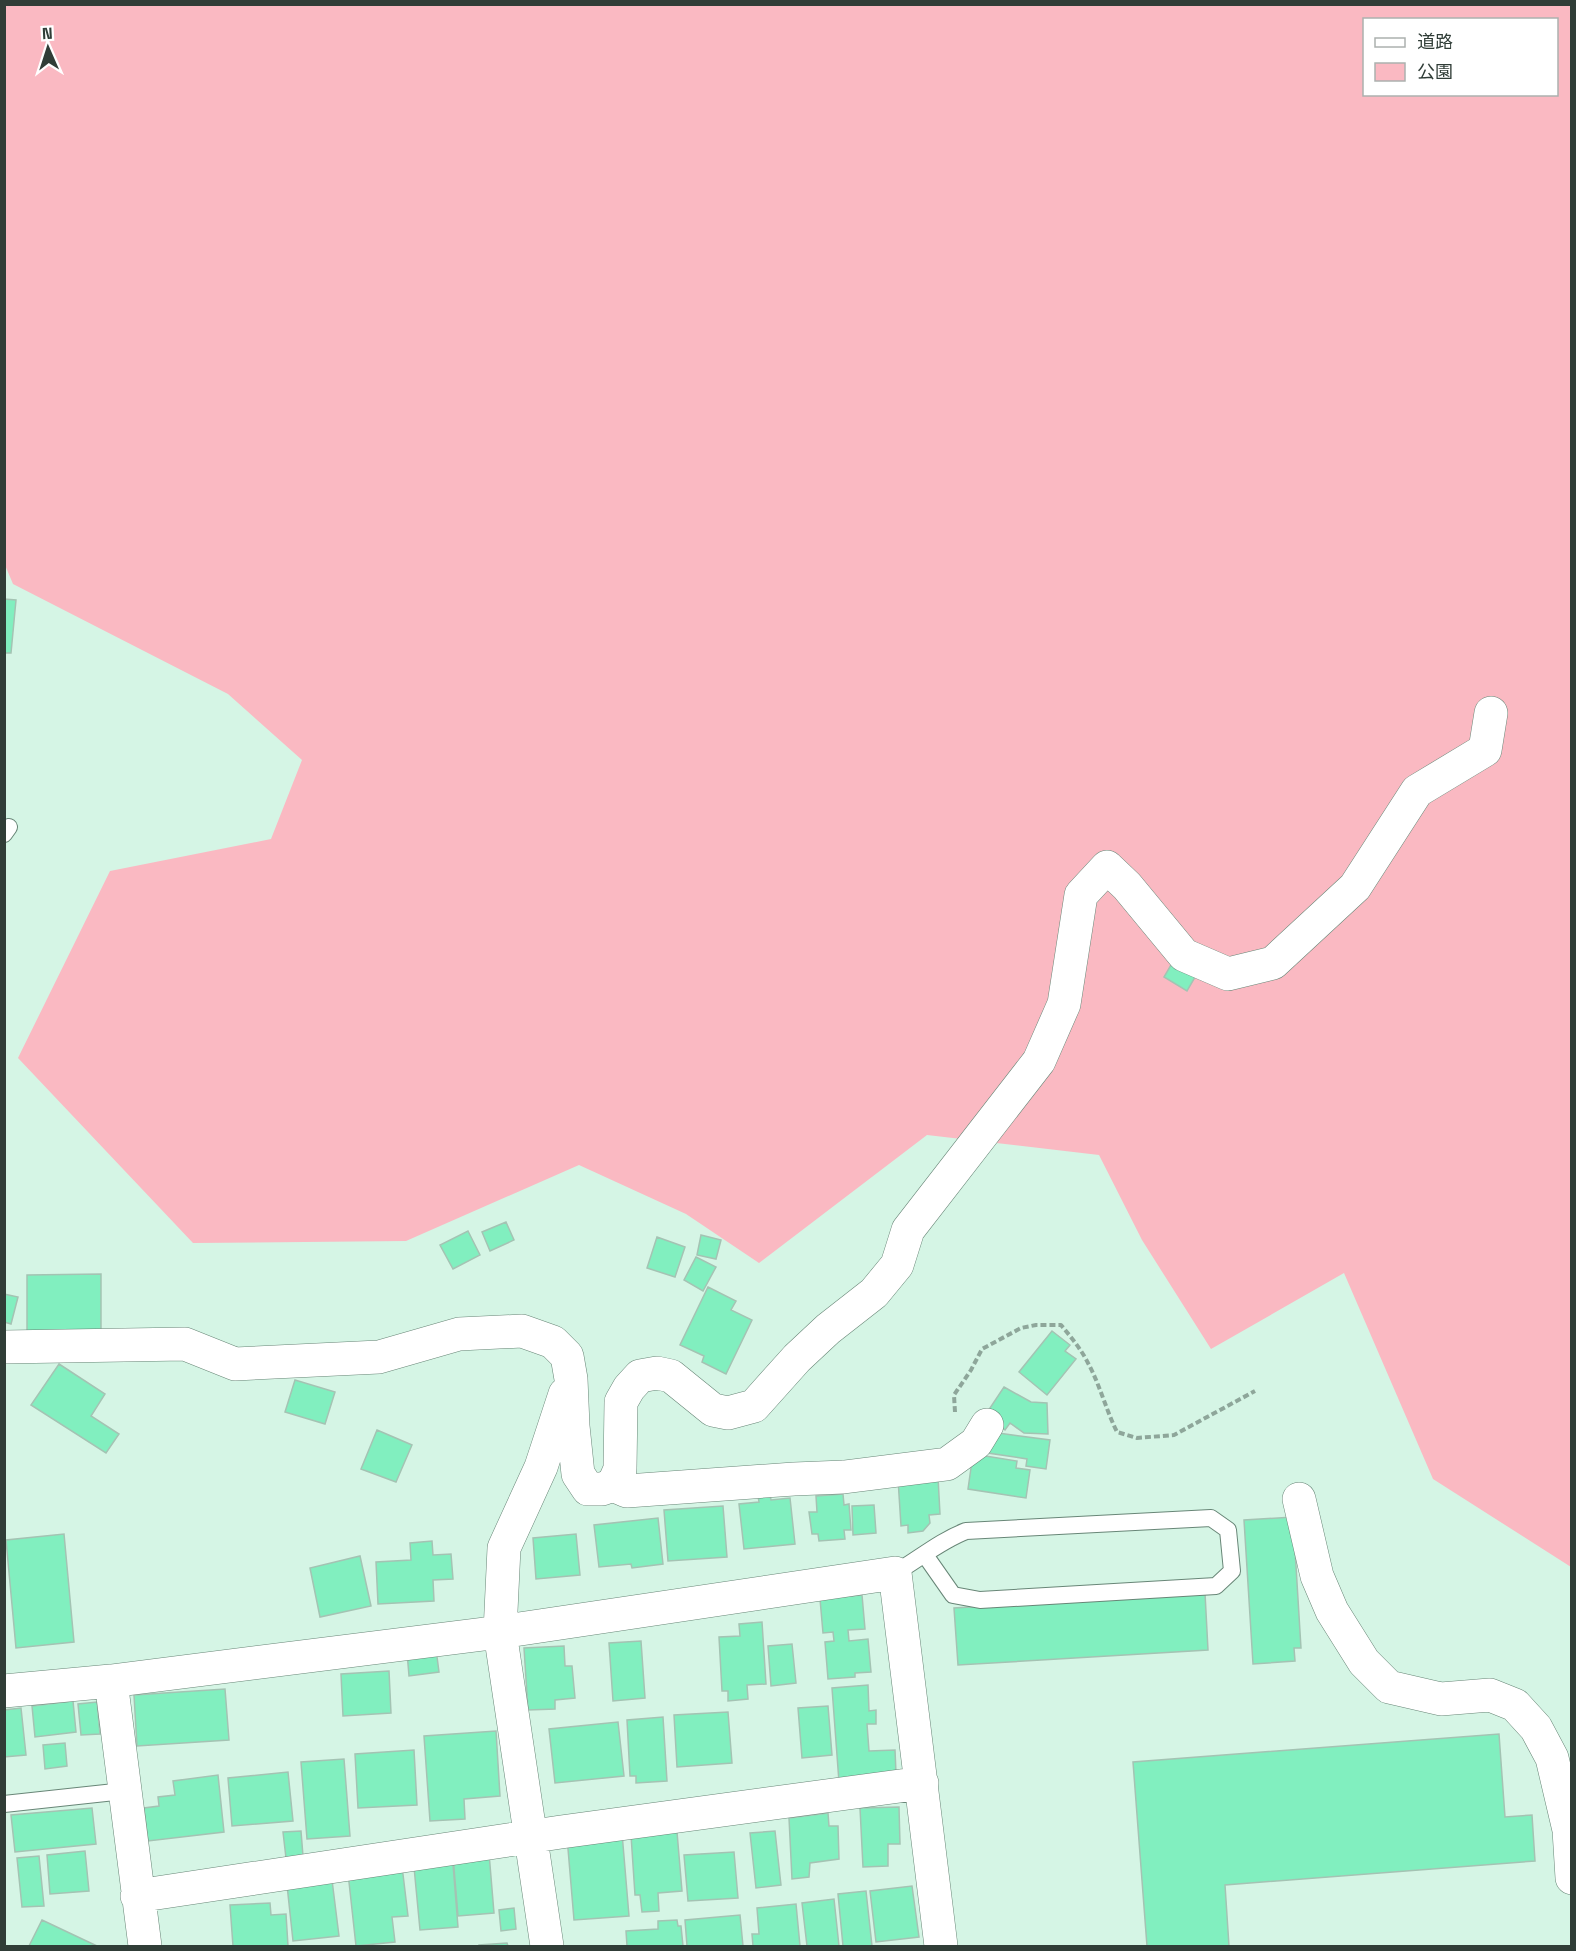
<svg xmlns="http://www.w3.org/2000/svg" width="1576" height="1951" font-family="'Space Grotesk','Noto Sans JP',sans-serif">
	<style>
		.green { fill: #fab9c2; fill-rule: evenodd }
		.building { fill: #81efbf; stroke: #a4c3b3; stroke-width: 1.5 }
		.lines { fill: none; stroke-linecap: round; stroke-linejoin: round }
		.service-casing { stroke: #688677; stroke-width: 18 }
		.minor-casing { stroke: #688677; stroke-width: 34 }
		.path { stroke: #8ea69a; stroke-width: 4; stroke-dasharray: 6 3; stroke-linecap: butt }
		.service { stroke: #fff; stroke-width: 16 }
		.minor { stroke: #fff; stroke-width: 33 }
	</style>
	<rect width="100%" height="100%" fill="#d5f5e5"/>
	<path class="green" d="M5,5H1571V1567L1433,1479L1344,1273L1211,1349L1142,1240L1099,1155L927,1135L759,1263L686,1214L579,1165L406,1241L193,1243L18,1058L110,871L271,839L302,760L228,694L13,584L5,565ZM1364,20H1556V94H1364Z"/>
	<path class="building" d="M4,599L16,600L11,653H4Z
		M1175,958L1198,972L1187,991L1164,977Z
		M506,1222L514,1240L490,1251L482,1232Z
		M468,1231L480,1255L453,1269L440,1245Z
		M701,1235L721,1240L716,1259L697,1255Z
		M657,1237L685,1247L675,1277L647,1268Z
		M696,1257L716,1267L703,1291L684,1280Z
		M101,1274V1332L27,1333V1275Z
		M708,1287L736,1301L731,1310L752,1320L726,1374L702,1362L704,1356L680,1345Z
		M4,1294L18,1297L11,1324L4,1322Z
		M1052,1331L1070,1345L1065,1351L1076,1359L1047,1395L1019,1372Z
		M59,1364L105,1394L91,1416L119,1434L106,1453L31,1405Z
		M295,1380L335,1392L325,1424L285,1412Z
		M1004,1387L1031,1402L1047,1403L1048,1434L1024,1433L1010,1423L1005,1430L997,1424L988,1411Z
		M377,1430L412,1445L396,1482L361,1469Z
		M991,1432L1050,1440L1046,1469L1026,1466L1027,1459L988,1453Z
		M973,1454L1017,1461L1016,1468L1030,1470L1026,1498L968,1489Z
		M938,1477L940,1514L929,1515L930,1523L923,1531L908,1533V1525L901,1526L898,1479Z
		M843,1494L844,1505L849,1504L851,1530H844L845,1539L819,1541L818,1534H812L809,1512H817L816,1496Z
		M770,1495L771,1500L790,1498L795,1544L744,1549L739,1504L759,1502L758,1496Z
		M874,1505L876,1533L853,1535L852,1506Z
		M723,1506L727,1557L668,1561L664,1510Z
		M1293,1517L1301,1648H1294L1295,1661L1253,1664L1244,1520Z
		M658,1518L663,1564L632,1568L631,1564L599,1567L594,1525Z
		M64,1534L74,1642L16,1648L6,1540Z
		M576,1534L580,1575L536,1579L533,1538Z
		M432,1541L433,1555L451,1554L453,1579L433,1580L434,1601L378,1604L376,1562L411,1560L410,1543Z
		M360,1556L371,1606L320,1617L310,1568Z
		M1205,1593L1208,1650L958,1665L954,1608Z
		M862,1595L865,1629L848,1630L849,1641L868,1639L871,1672L855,1673V1677L828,1679L825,1642L834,1641L833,1632L823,1633L820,1599Z
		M762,1622L766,1684L747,1685L748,1699L728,1701V1691H722L719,1637L740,1636L739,1624Z
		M641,1641L645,1698L613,1701L609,1643Z
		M792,1644L796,1683L771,1686L768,1646Z
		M564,1646L565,1666H572L575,1698L555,1700V1709L528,1710L524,1648Z
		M436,1649L439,1672L409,1676L407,1652Z
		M389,1671L391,1713L343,1716L341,1674Z
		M868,1685L869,1711L876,1710V1724H867L869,1751L895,1750L896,1773L839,1782L832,1688Z
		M225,1689L229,1740L137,1746L134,1695Z
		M73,1701L76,1732L35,1737L32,1706Z
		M97,1702L100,1734L81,1735L78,1704Z
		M828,1706L832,1755L802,1758L798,1708Z
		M21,1708L26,1755L4,1757V1710Z
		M728,1712L732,1763L677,1767L674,1715Z
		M663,1717L667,1781L636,1783V1776H630L627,1720Z
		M618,1722L624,1776L555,1783L549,1729Z
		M496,1731L500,1796L464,1799L465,1819L430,1821L424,1736Z
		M1499,1734L1505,1817L1532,1815L1535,1861L1225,1885L1229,1946H1147L1133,1762Z
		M65,1743L67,1766L45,1769L43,1745Z
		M414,1750L417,1805L358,1808L355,1754Z
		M344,1759L350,1836L307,1839L301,1762Z
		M288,1772L293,1821L232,1826L228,1778Z
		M218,1775L224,1832L148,1841L144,1808L159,1806L158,1797L175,1795L173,1781Z
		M899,1807L900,1844H888V1866L863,1867L860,1808Z
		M92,1808L96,1844L15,1852L11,1815Z
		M828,1813L829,1826H838L839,1859L810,1863L809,1877L792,1879L789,1818Z
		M301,1831L303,1856L286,1858L283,1832Z
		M775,1831L781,1885L756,1888L750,1833Z
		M677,1832L682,1891L658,1893L659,1911L642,1912L640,1895H635L631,1835Z
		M622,1833L629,1916L574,1920L567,1837Z
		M85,1851L89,1891L50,1894L47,1855Z
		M734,1852L738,1898L688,1901L684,1855Z
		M489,1853L494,1913L458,1916L453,1856Z
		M39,1856L44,1906L22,1907L17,1858Z
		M453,1864L458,1927L420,1930L414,1867Z
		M402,1866L408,1916L392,1917L395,1942L356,1946L348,1873Z
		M332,1880L339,1936L293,1941L287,1885Z
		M912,1886L919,1937L876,1942L870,1891Z
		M866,1891L872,1946H843L838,1894Z
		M834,1899L839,1946H807L802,1903Z
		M270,1903L271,1915L286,1914L288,1946H233L230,1905Z
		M796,1904L800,1946H753L752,1934H759L757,1908Z
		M514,1908L516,1929L501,1931L499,1910Z
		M740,1915L743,1946H687L685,1920Z
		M42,1920L97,1946H29Z
		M677,1920L678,1926H681L683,1946H627L626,1931L658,1929V1921Z
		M507,1943L508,1946H479V1945Z"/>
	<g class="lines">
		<defs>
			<path id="service" d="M4,834L9,827
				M895,1573C919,1559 940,1541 966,1531L1211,1518L1228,1530L1232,1571L1216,1586L980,1600L953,1595L925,1555
				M4,1804L124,1791"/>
			<path id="minor" d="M4,1347L185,1344L235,1364L379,1357L459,1334L522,1331L553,1342L567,1356L571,1379L573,1426L578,1474L588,1489H602L613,1485L620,1469L621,1402L629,1388L640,1376L657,1373L671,1376L713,1410L728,1413L754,1406L797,1358L828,1329L874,1293L897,1265L908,1230L1039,1061L1064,1004L1081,895L1107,867L1127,886L1184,955L1228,974L1273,963L1355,887L1417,791L1485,750L1491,713
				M613,1485L627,1491L794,1479L844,1477L947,1464L976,1443L987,1425
				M1299,1499L1317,1576L1332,1611L1364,1662L1389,1687L1441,1699L1490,1695L1515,1705L1536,1728L1552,1758L1569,1830L1572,1878
				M4,1691L111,1681
				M137,1896L561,1832L922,1783
				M145,1946L111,1681L500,1632L895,1573L941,1946
				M547,1946L500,1632L504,1548L541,1467L565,1394"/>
		</defs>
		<use href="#service" class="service-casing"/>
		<use href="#minor" class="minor-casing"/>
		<path class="path" d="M955,1412L954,1395L971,1370L982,1349L1021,1328L1036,1325H1061C1071,1337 1081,1349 1088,1363C1100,1385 1106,1410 1117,1432L1137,1438L1174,1435L1255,1391"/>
		<use href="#service" class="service"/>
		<use href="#minor" class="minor"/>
	</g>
	<rect width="1576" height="1951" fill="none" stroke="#303d37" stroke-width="12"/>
	<rect x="1363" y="18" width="195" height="78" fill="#ffffff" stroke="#acb1af" stroke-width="1.5"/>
	<rect x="1375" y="38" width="30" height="9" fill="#ffffff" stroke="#acb1af" stroke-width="1.5"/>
	<text x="1417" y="48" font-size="18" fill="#303d37">道路</text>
	<rect x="1375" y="63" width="30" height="18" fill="#fab9c2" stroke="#acb1af" stroke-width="1.5"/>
	<text x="1417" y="78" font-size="18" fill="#303d37">公園</text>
	<g transform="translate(48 48) rotate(357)" stroke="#ffffff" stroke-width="4.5" paint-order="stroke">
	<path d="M0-4.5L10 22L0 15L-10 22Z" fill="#303d37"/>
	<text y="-9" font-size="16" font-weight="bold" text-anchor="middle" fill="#303d37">N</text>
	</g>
</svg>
